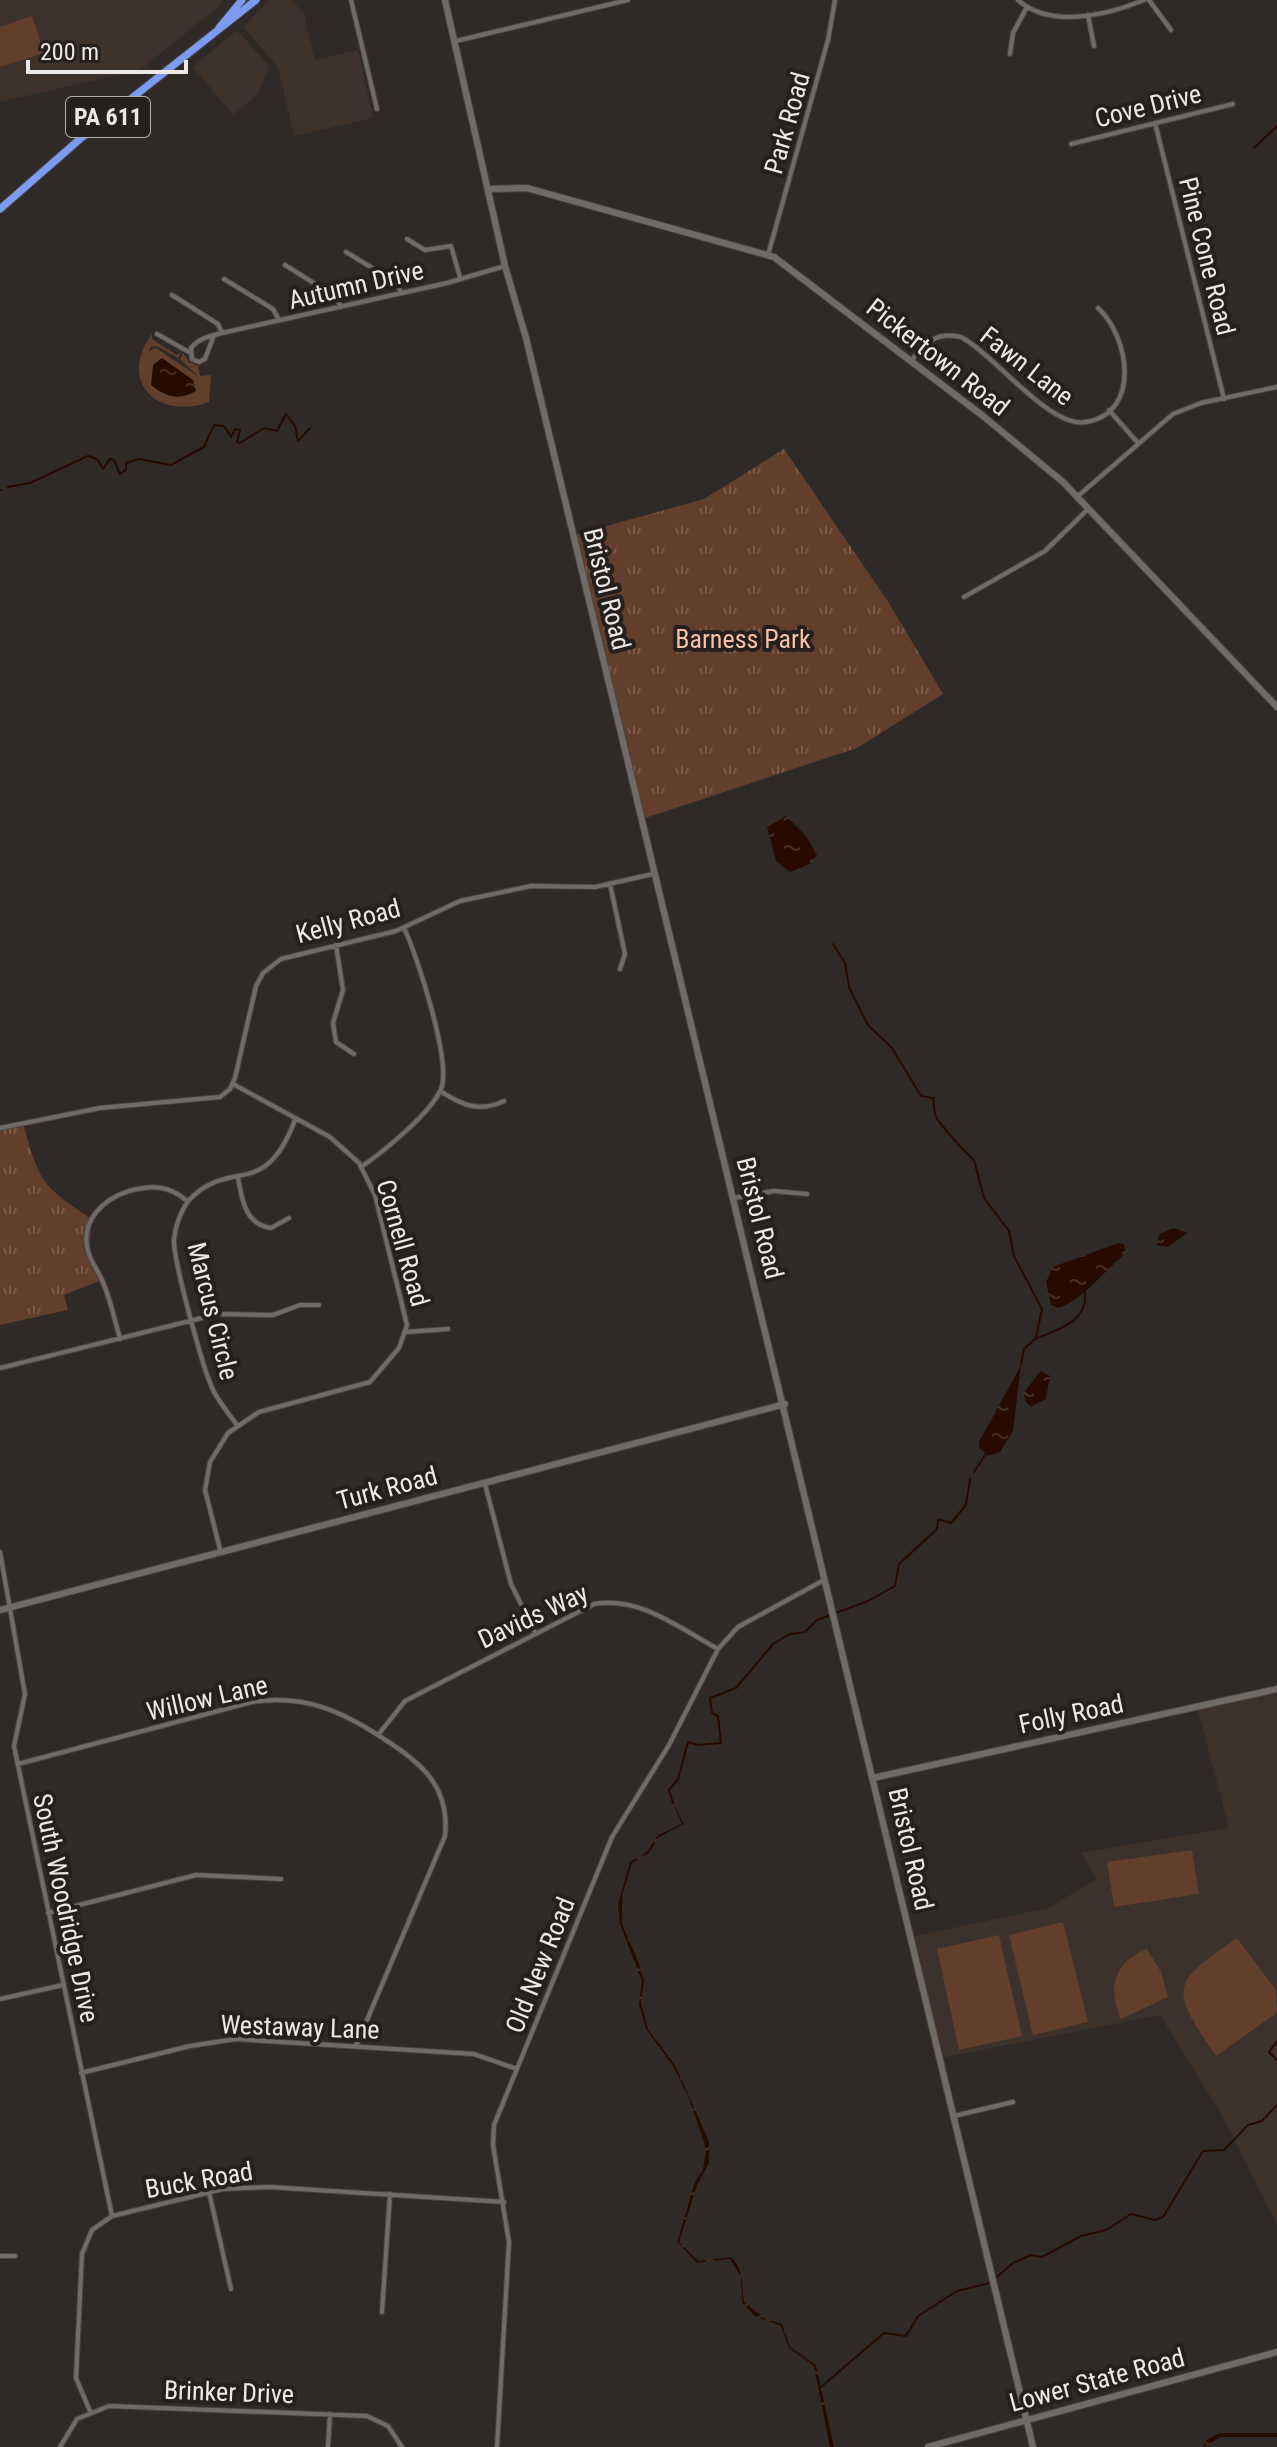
<svg xmlns="http://www.w3.org/2000/svg" width="1277" height="2447" font-family="'Roboto Condensed',sans-serif">
	<style>
		.built { fill: #3d312c }
		.grass { fill: #623e2c }
		.park { fill: url(#park-tufts) }
		.water { fill: url(#water-ripples) }
		.lines { fill: none; stroke-linecap: round; stroke-linejoin: round }
		.stream { stroke: #270b00; stroke-width: 2 }
		.street-casing { stroke: #4a4544; stroke-width: 6 }
		.secondary-casing { stroke: #4a4544; stroke-width: 8 }
		.highway-casing { stroke: #4a4544; stroke-width: 9 }
		.street { stroke: #716b68; stroke-width: 4 }
		.secondary { stroke: #716b68; stroke-width: 6 }
		.highway { stroke: #7c9bf3; stroke-width: 7 }
		.labels { text-anchor: middle; stroke-width: 8; stroke-linejoin: round; paint-order: stroke }
		.shield { fill: #25201d; stroke: #b0acaa; stroke-width: 2 }
		.shield-label { font-size: 24px; font-weight: bold; fill: #ece8e7 }
		.street-label { font-size: 26px; fill: #ece8e7; stroke: #25201d }
		.park-label { font-size: 26px; fill: #f7c1a7; stroke: #25201d }
	</style>
	<defs>
		<pattern id="park-tufts" width="24" height="20" patternUnits="userSpaceOnUse" patternTransform="scale(2)"><rect width="24" height="20" fill="#623e2c"/><path d="M3 7l-1-3M5 7V3M7 7l1-3M15 17l-1-3M17 17v-4M19 17l1-3" fill="none" stroke="#795a4b"/></pattern>
		<pattern id="water-ripples" width="26" height="14" patternUnits="userSpaceOnUse" patternTransform="scale(2)"><rect width="26" height="14" fill="#270b00"/><path d="M2 4q2-2 4 0t4 0M15 11q2-2 4 0t4 0" fill="none" stroke="#462f25"/></pattern>
	</defs>
	<rect width="100%" height="100%" fill="#2f2a27"/>
	<path class="built" d="M0,0H222L223,3L140,70L0,102Z
		M269,0H291L304,13L315,60L358,50L373,118L294,136L278,67L243,27Z
		M237,30L269,66L257,95L233,115L193,67Z
		M1277,1689V2225L1223,2117L1160,2015L940,2058L911,1937L1048,1908L1097,1879L1081,1853L1229,1828L1197,1707Z"/>
	<path class="grass" d="M32,16L44,53L0,67V27Z
		M152,334V339L177,355L181,352L178,358L157,346L150,347L145,370L149,351L156,348L199,377L180,359L183,353L189,362L198,366L200,376L211,375L209,402C157,421 117,381 152,334Z
		M1192,1850L1199,1894L1114,1907L1107,1862Z
		M1063,1922L1088,2022L1033,2035L1009,1935Z
		M999,1935L1022,2036L959,2050L937,1949Z
		M1237,1938L1276,1990L1277,2013L1216,2056C1170,1989 1169,1984 1237,1938Z
		M1147,1949L1161,1972L1168,1997L1121,2019C1107,1988 1114,1962 1147,1949Z"/>
	<path class="park" d="M784,449L889,603L943,694L857,748L642,819L574,535L704,499Z
		M23,1123C39,1181 41,1186 92,1219L89,1253L102,1280L64,1295L68,1310L0,1325V1128Z"/>
	<path class="water" d="M162,358L193,380L196,391C180,401 165,397 151,385L153,365Z
		M786,816L806,836L817,855L810,864L790,872L776,861L767,827Z
		M1174,1228L1187,1233L1168,1247L1157,1245L1159,1234Z
		M1118,1243L1124,1244L1126,1253C1107,1268 1080,1303 1058,1308L1051,1305L1046,1282L1053,1267Z
		M1021,1365L1013,1431L1000,1452L988,1456L979,1448V1442Z
		M1041,1371L1050,1376L1046,1399L1031,1407L1025,1401L1024,1392Z
		M672,1801L684,1824L659,1837L649,1853L632,1863L622,1896V1924L640,1966L644,1981L641,2003L648,2029L675,2065L709,2141V2163L697,2185L679,2242L698,2261L731,2257C745,2271 741,2284 744,2302L766,2319L782,2324L790,2347L816,2365L834,2447H830L814,2366L789,2348L781,2326L755,2316L742,2303L741,2277L730,2259L697,2263L677,2242L695,2182L703,2170L706,2149L689,2098L673,2066L646,2029L639,2004L642,1981L620,1924L618,1905L630,1862L647,1852L658,1835L682,1824Z
		M1220,2433H1277V2437H1221L1203,2447L1206,2440Z"/>
	<g class="lines">
		<path class="stream" d="M1254,148L1277,126
			M8,487L30,483L88,456L97,459L103,469L110,459L114,460L120,474L126,470V463L139,459L171,465L204,447L214,425L224,426L231,437L235,429L240,430L237,442L240,443L264,428L277,431L286,414L295,426L298,441L310,428
			M0,490H1
			M833,944L845,963L849,987L868,1025L892,1048L921,1096L933,1098C934,1104 934,1111 936,1117C939,1123 968,1156 974,1160L984,1198L1009,1231L1014,1256L1042,1309L1036,1338L1024,1349L1021,1365
			M1037,1338C1059,1330 1092,1319 1084,1289
			M974,1472L987,1452
			M673,1803L669,1790L678,1779L688,1742L698,1745L721,1743L718,1716L712,1713L710,1698L736,1688L773,1644L790,1634L805,1632L817,1620L868,1601L895,1586L899,1564L937,1529L938,1519L951,1523L966,1505L970,1479
			M1277,2041L1269,2052L1277,2060
			M821,2387L884,2333L906,2336L918,2316L957,2291L990,2283L1013,2263L1031,2255L1042,2257L1081,2236L1106,2230L1131,2214L1155,2220L1163,2217L1203,2151L1224,2150L1248,2125L1262,2121L1277,2105"/>
		<defs>
			<path id="street" d="M351,0L377,109
				M1018,0C1050,29 1108,15 1144,0
				M1149,0L1171,30
				M1088,15L1094,46
				M456,41L628,0
				M1010,54L1013,33L1027,7
				M1155,123L1224,399
				M1071,144L1233,104
				M407,239L425,250L451,246L460,277
				M346,252L397,283L401,293
				M768,255L828,40L835,0
				M285,265L336,297L341,307
				M224,279L273,309L279,320
				M172,295L218,324L222,333
				M157,334L189,352
				M214,335L205,359L199,362L192,359L191,348C199,338 210,336 222,333L447,283L505,266
				M912,360C925,342 938,331 961,337C994,354 1050,429 1086,422C1142,413 1129,336 1098,308
				M1109,410L1138,443
				M1078,496L1173,414L1201,403L1277,387
				M964,597L1045,551L1088,509
				M610,884L625,954L620,969
				M336,945L343,990L333,1023L336,1042L354,1054
				M440,1091C462,1105 479,1113 504,1101
				M0,1128L100,1108L220,1097L230,1089L235,1078L256,986L263,973L281,959L396,931L460,901L531,886L595,887L653,874
				M361,1167C383,1152 431,1113 441,1089C452,1063 417,955 404,928
				M238,1178C242,1200 245,1224 271,1228L289,1218
				M734,1198L774,1191L807,1194
				M406,1332L448,1329
				M120,1339C115,1321 111,1302 104,1285C100,1273 91,1263 88,1251C80,1221 103,1199 129,1191C152,1185 169,1185 187,1201
				M0,1368L218,1314L273,1315L300,1305H319
				M237,1425C229,1414 219,1402 213,1390C203,1369 174,1263 174,1241C175,1226 182,1206 193,1196C234,1159 265,1199 295,1120
				M485,1484L511,1584L535,1632
				M0,1552L25,1694L14,1746L112,2216
				M221,1553L205,1490L210,1462L228,1433L259,1412L370,1382L399,1348L407,1325L375,1195L359,1163L330,1137L233,1084
				M378,1735L405,1701L594,1604C640,1596 679,1628 718,1649
				M18,1764L252,1702C304,1694 342,1711 384,1739C422,1763 450,1787 445,1836L356,2046
				M48,1913L196,1875L281,1879
				M0,1999L63,1985
				M81,2073L190,2046L236,2039L474,2054L517,2069
				M954,2116L1013,2102
				M209,2192L231,2289
				M0,2256H15
				M382,2312L390,2194
				M90,2411L76,2378L82,2254L92,2230L112,2216L223,2189L269,2187L504,2202
				M60,2447L77,2419L109,2406L367,2416L388,2426L402,2447
				M328,2447L330,2414
				M497,2447L509,2242L493,2145L494,2125L612,1837L669,1745L718,1649L738,1627L824,1580"/>
			<path id="secondary" d="M445,0L505,266L526,338L1033,2447
				M489,189L527,188L774,257L983,416L1063,482L1277,707
				M0,1610L785,1404
				M873,1778L1277,1689
				M928,2447L1277,2352"/>
			<path id="highway" d="M219,28L242,0
				M0,209L80,139L256,0"/>
		</defs>
		<use href="#street" class="street-casing"/>
		<use href="#secondary" class="secondary-casing"/>
		<use href="#highway" class="highway-casing"/>
		<use href="#street" class="street"/>
		<use href="#secondary" class="secondary"/>
		<use href="#highway" class="highway"/>
	</g>
	<g class="labels">
		<rect class="shield" x="66" y="97" width="84" height="40" rx="6"/>
		<g class="shield-label">
			<text x="108" y="125">PA 611</text>
		</g>
		<g class="street-label">
			<text transform="translate(1148 106) rotate(-14)" y="9">Cove Drive</text>
			<text transform="translate(787 123) rotate(-74)" y="9">Park Road</text>
			<text transform="translate(1207 256) rotate(76)" y="9">Pine Cone Road</text>
			<text transform="translate(356 285) rotate(-13)" y="9">Autumn Drive</text>
			<text transform="translate(938 357) rotate(38)" y="9">Pickertown Road</text>
			<text transform="translate(1027 366) rotate(38)" y="9">Fawn Lane</text>
			<text transform="translate(607 589) rotate(76)" y="9">Bristol Road</text>
			<text transform="translate(348 921) rotate(-15)" y="9">Kelly Road</text>
			<text transform="translate(760 1218) rotate(76)" y="9">Bristol Road</text>
			<text transform="translate(403 1243) rotate(74)" y="9">Cornell Road</text>
			<text transform="translate(213 1311) rotate(76)" y="9">Marcus Circle</text>
			<text transform="translate(387 1488) rotate(-15)" y="9">Turk Road</text>
			<text transform="translate(533 1616) rotate(-25)" y="9">Davids Way</text>
			<text transform="translate(207 1698) rotate(-13)" y="9">Willow Lane</text>
			<text transform="translate(1071 1714) rotate(-12)" y="9">Folly Road</text>
			<text transform="translate(911 1849) rotate(77)" y="9">Bristol Road</text>
			<text transform="translate(66 1908) rotate(78)" y="9">South Woodridge Drive</text>
			<text transform="translate(540 1965) rotate(-68)" y="9">Old New Road</text>
			<text transform="translate(300 2027) rotate(2)" y="9">Westaway Lane</text>
			<text transform="translate(199 2180) rotate(-10)" y="9">Buck Road</text>
			<text transform="translate(1097 2380) rotate(-15)" y="9">Lower State Road</text>
			<text transform="translate(229 2392) rotate(2)" y="9">Brinker Drive</text>
		</g>
		<g class="park-label">
			<text x="743" y="648">Barness Park</text>
		</g>
	</g>
	<path d="M28 60v12h158v-12" fill="none" stroke="#ece8e7" stroke-width="4"/>
	<text x="40" y="60" font-size="24" fill="#ece8e7" stroke="#25201d" stroke-width="6" paint-order="stroke">200 m</text>
</svg>
